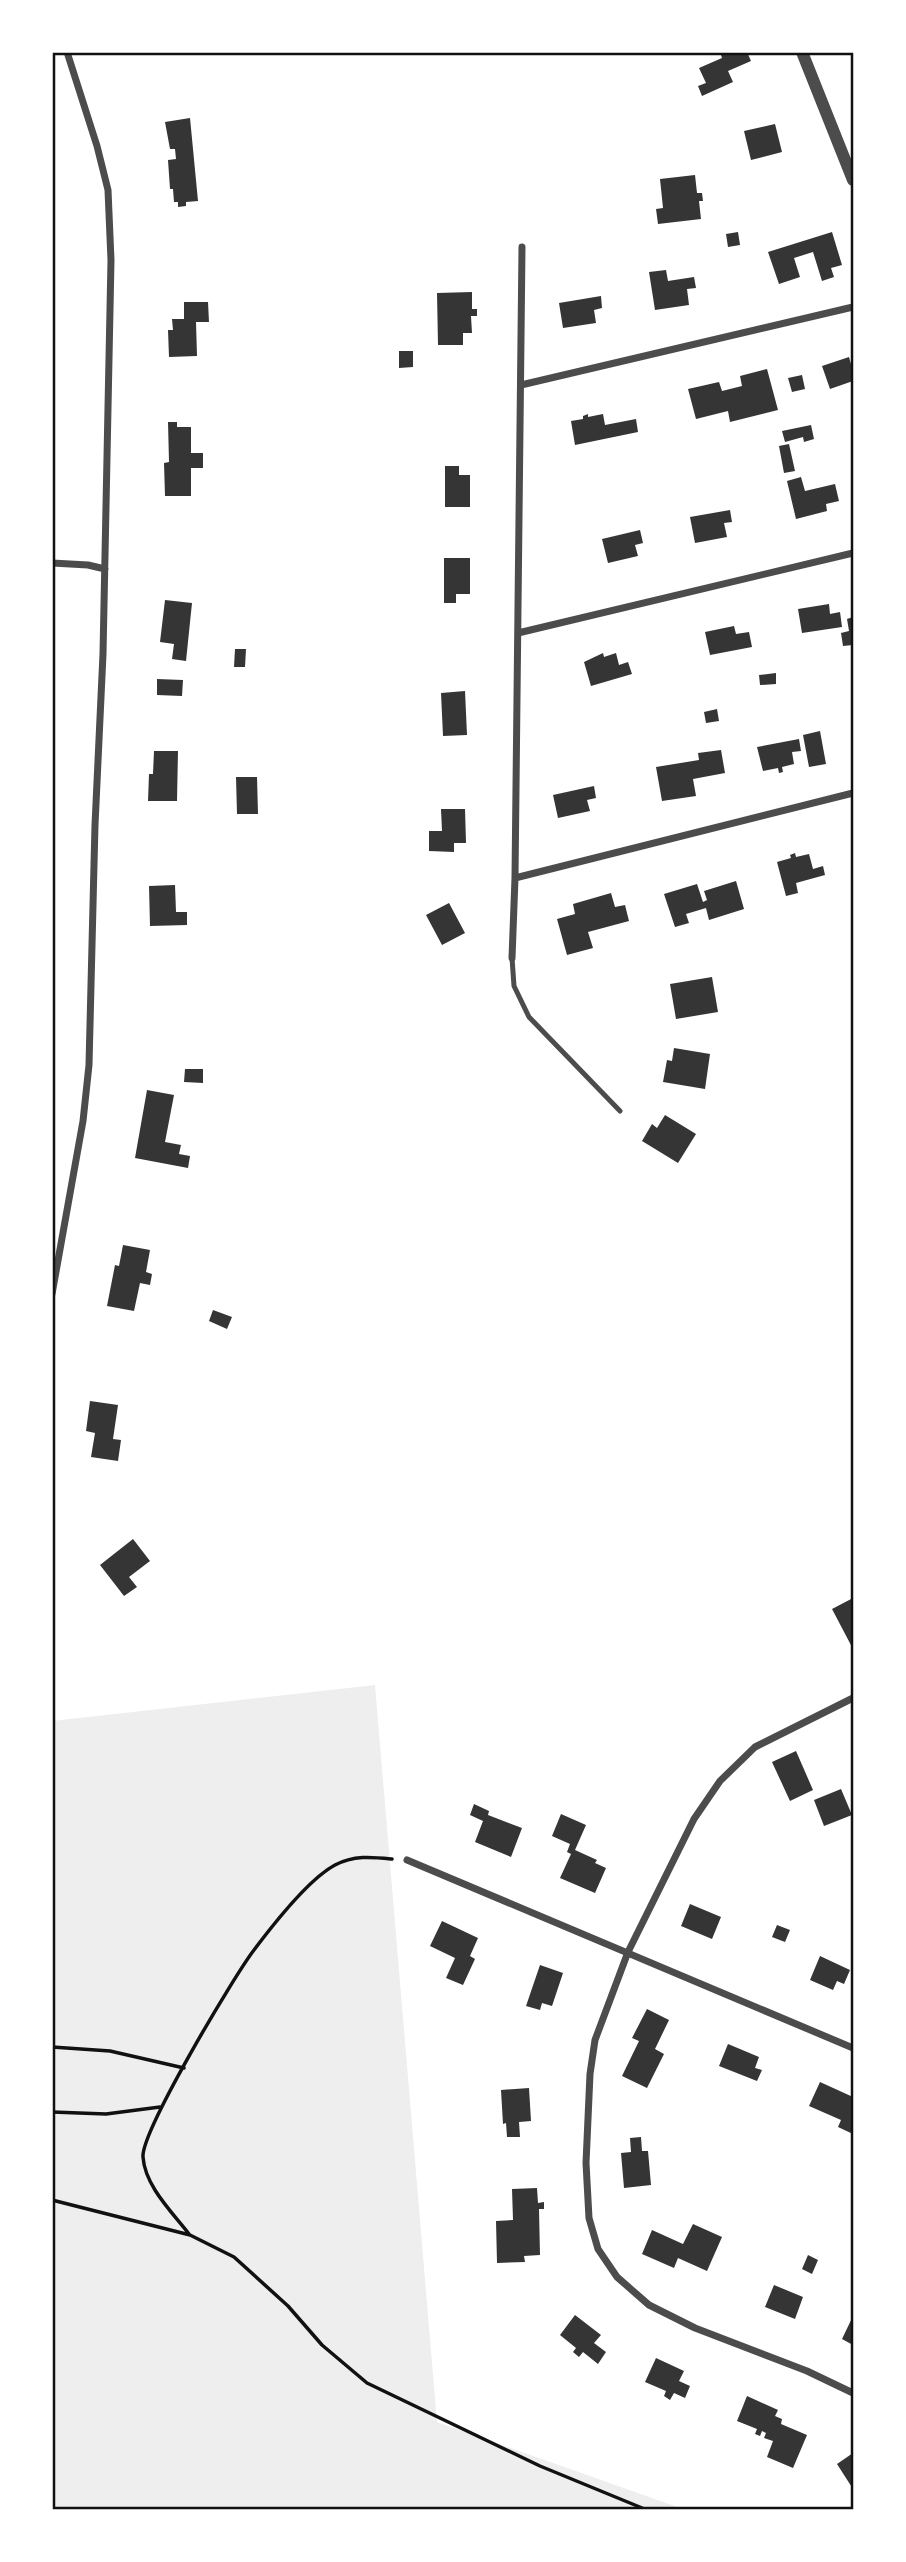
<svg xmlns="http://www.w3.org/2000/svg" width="906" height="2562" font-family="'DejaVu Sans',sans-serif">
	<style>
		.green { fill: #eee }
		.building { fill: #353535 }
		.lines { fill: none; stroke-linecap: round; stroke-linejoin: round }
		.path { stroke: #111; stroke-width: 3.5 }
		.service { stroke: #4c4c4c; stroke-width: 5 }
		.minor { stroke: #4c4c4c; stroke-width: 7 }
		.tertiary { stroke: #4c4c4c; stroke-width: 12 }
		.neatline { fill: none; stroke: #111; stroke-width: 2.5 }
	</style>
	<rect width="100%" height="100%" fill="#fff"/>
	<path class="green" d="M375,1685L437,2422L683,2509H53L52,1721Z"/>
	<path class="building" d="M720,52H747L751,61L728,71L733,82L702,96L698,86L706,83L699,68L722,58Z
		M190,118L198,201L186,202V206L178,207V202H174L173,189H170L168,160L176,159L175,149H170L165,122Z
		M775,124L782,152L751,160L744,131Z
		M695,175L697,193H702L703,201H699L701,219L658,224L656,209L663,208L660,179Z
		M738,232L740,245L728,247L726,234Z
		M832,232L842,265L831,268L834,277L822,281L813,252L794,258L800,277L779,284L768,252Z
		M666,270L668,281L694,277L696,288L687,289L689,305L655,310L649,272Z
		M472,292V309H477V316H471L472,333H463V345H438L437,293Z
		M601,296L602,308L594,310L596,323L563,328L559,303Z
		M184,302H208L209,322H196L197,356L169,357L168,330H173L172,319H184Z
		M399,351H413V367L399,368Z
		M849,357L853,371V381L830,389L822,366Z
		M767,369L778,410L730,422L728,411L696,419L688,389L719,382L722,391L742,386L740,376Z
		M802,375L805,389L792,392L788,378Z
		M588,414V417L603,414L605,425L636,419L638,432L575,445L571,421L583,419V416Z
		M168,422H177V427H191V453H203V468H191V496H165L164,463L169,462Z
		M811,425L814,439L804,442L803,437L785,442L782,431Z
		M789,444L795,471L784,473L779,446Z
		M445,466H459V475H470V507H445Z
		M801,477L805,491L835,484L839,501L826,504L827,511L796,519L787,481Z
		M730,510L732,522L724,523L727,537L695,543L690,517Z
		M640,530L643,543L635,545L638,556L608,563L602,539Z
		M444,558H470V594H456V603H444Z
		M165,600L192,603L186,661L172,659L174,644L160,642Z
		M829,604L830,614L840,612L842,627L802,633L798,609Z
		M853,617V645L843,646L841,633L849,631L847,619Z
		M734,626L736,634L749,632L752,647L710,655L705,632Z
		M235,649H246L245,667H234Z
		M603,653L604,657L616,653L619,665L628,662L632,674L591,686L584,662Z
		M776,673V684L760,685L759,675Z
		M157,679L183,680L182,696L157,695Z
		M465,691L467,735L443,736L441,693Z
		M717,709L719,721L706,723L704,712Z
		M820,731L826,764L809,767L803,735Z
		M799,739L801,751L792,752L794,764L782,767L783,772L779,773L778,768L763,771L757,747Z
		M721,750L725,773L693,779L696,796L662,801L656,767L699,760L698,753Z
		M154,751H178L177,801H148L149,774H153Z
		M236,777H257L258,814H237Z
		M594,786L596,798L587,800L590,811L558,818L553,795Z
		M441,809H465L466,843H454V852L429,851V831H442Z
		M795,853L796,857L809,854L813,869L823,866L825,875L796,883L798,893L786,896L777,862L791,858L790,855Z
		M736,881L744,909L709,920L706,908L686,914L689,923L675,927L664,894L697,884L703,902L707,900L704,891Z
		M175,885L176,912H187V925L150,926L149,886Z
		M611,893L615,907L625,905L629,921L588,932L593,948L567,955L557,919L575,914L573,904Z
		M449,903L465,933L442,945L426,915Z
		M712,977L718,1012L676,1019L670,984Z
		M674,1048L710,1054L705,1089L663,1082L667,1060L672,1061Z
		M185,1069H203V1083L184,1082Z
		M147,1090L174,1095L165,1142L181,1145L179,1154L190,1156L188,1168L135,1158Z
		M665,1115L696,1134L678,1163L642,1141L652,1124L657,1128Z
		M123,1245L150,1250L146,1272L152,1274L150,1285L140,1283L134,1311L107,1306L115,1265L119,1266Z
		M213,1310L232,1317L227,1329L209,1321Z
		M90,1401L118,1405L113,1439L121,1440L118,1461L91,1457L95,1433L86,1431Z
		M133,1539L150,1561L129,1577L137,1587L124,1596L100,1565Z
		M853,1598V1649L832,1609Z
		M796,1751L813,1790L790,1801L772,1762Z
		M841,1789L852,1815L824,1826L814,1800Z
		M474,1804L489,1811L488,1815L522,1828L511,1857L475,1842L483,1821L470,1815Z
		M561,1814L586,1825L575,1850L597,1860L595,1863L606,1868L595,1893L560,1878L571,1854L567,1852L570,1844L552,1836Z
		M690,1904L721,1917L712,1939L681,1926Z
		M442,1921L478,1938L470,1956L475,1959L463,1985L446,1978L455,1958L430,1946Z
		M777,1925L790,1930L785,1942L772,1937Z
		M820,1956L850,1970L844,1984L837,1981L833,1990L810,1980Z
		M540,1965L563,1973L552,2006L542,2003L540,2010L526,2006Z
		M647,2009L669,2020L655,2049L664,2054L647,2088L622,2076L639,2041L632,2038Z
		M728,2044L759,2057L755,2068L762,2070L757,2081L719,2066Z
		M820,2082L853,2097V2134L838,2127L841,2120L809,2106Z
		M529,2088L531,2121L519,2122L520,2137H507L506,2123L503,2124L501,2090Z
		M641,2137L642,2151H648L651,2185L624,2188L621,2153L631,2152L630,2138Z
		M537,2188L538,2203L544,2202V2209H539L540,2255L524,2256L525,2262L497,2263L496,2221L513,2220L512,2189Z
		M693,2224L722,2237L707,2271L678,2258L674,2268L642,2254L652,2230L683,2244Z
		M808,2255L818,2260L812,2274L802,2269Z
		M774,2285L803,2297L795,2319L765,2307Z
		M575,2315L601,2335L594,2343L606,2352L598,2364L583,2352L579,2357L573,2352L576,2348L560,2335Z
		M853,2316V2345L842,2339Z
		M656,2358L684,2371L679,2381L690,2386L685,2398L674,2393L670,2400L664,2396L666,2391L645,2382Z
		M747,2396L778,2410L775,2416L782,2419L781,2424L807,2435L793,2468L767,2457L773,2441L764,2438L766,2433L762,2431L760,2436L755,2434L757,2429L737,2421Z
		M853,2453V2489L837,2464Z"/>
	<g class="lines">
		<path class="path" d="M52,2047L110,2051L184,2068
			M52,2112L106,2114L160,2107
			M52,2200L190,2235L234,2257L288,2306L322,2345L367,2383L540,2466L647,2510
			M189,2234C172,2212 145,2186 143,2157C141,2132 234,1976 254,1950C272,1926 309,1879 335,1865C354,1855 372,1857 392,1859"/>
		<path class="service" d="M512,958L514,986L529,1017L620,1111"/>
		<path class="minor" d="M521,385L853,307
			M52,563L88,565L105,569
			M518,633L853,553
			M515,878L853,793
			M512,958L515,878L522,247
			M52,1294L83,1121L89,1065L95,825L103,654L111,260L108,190L97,146L67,52
			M853,1698L755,1747L720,1781L694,1819L628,1952L595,2040L590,2074L586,2163L589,2218L598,2249L617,2277L649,2305L695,2328L807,2371L853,2393
			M407,1860L853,2048"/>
		<path class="tertiary" d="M802,52L853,180"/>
	</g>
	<rect width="906" height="2562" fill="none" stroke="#ffffff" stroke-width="108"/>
	<rect x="54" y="54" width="798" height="2454" class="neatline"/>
</svg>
